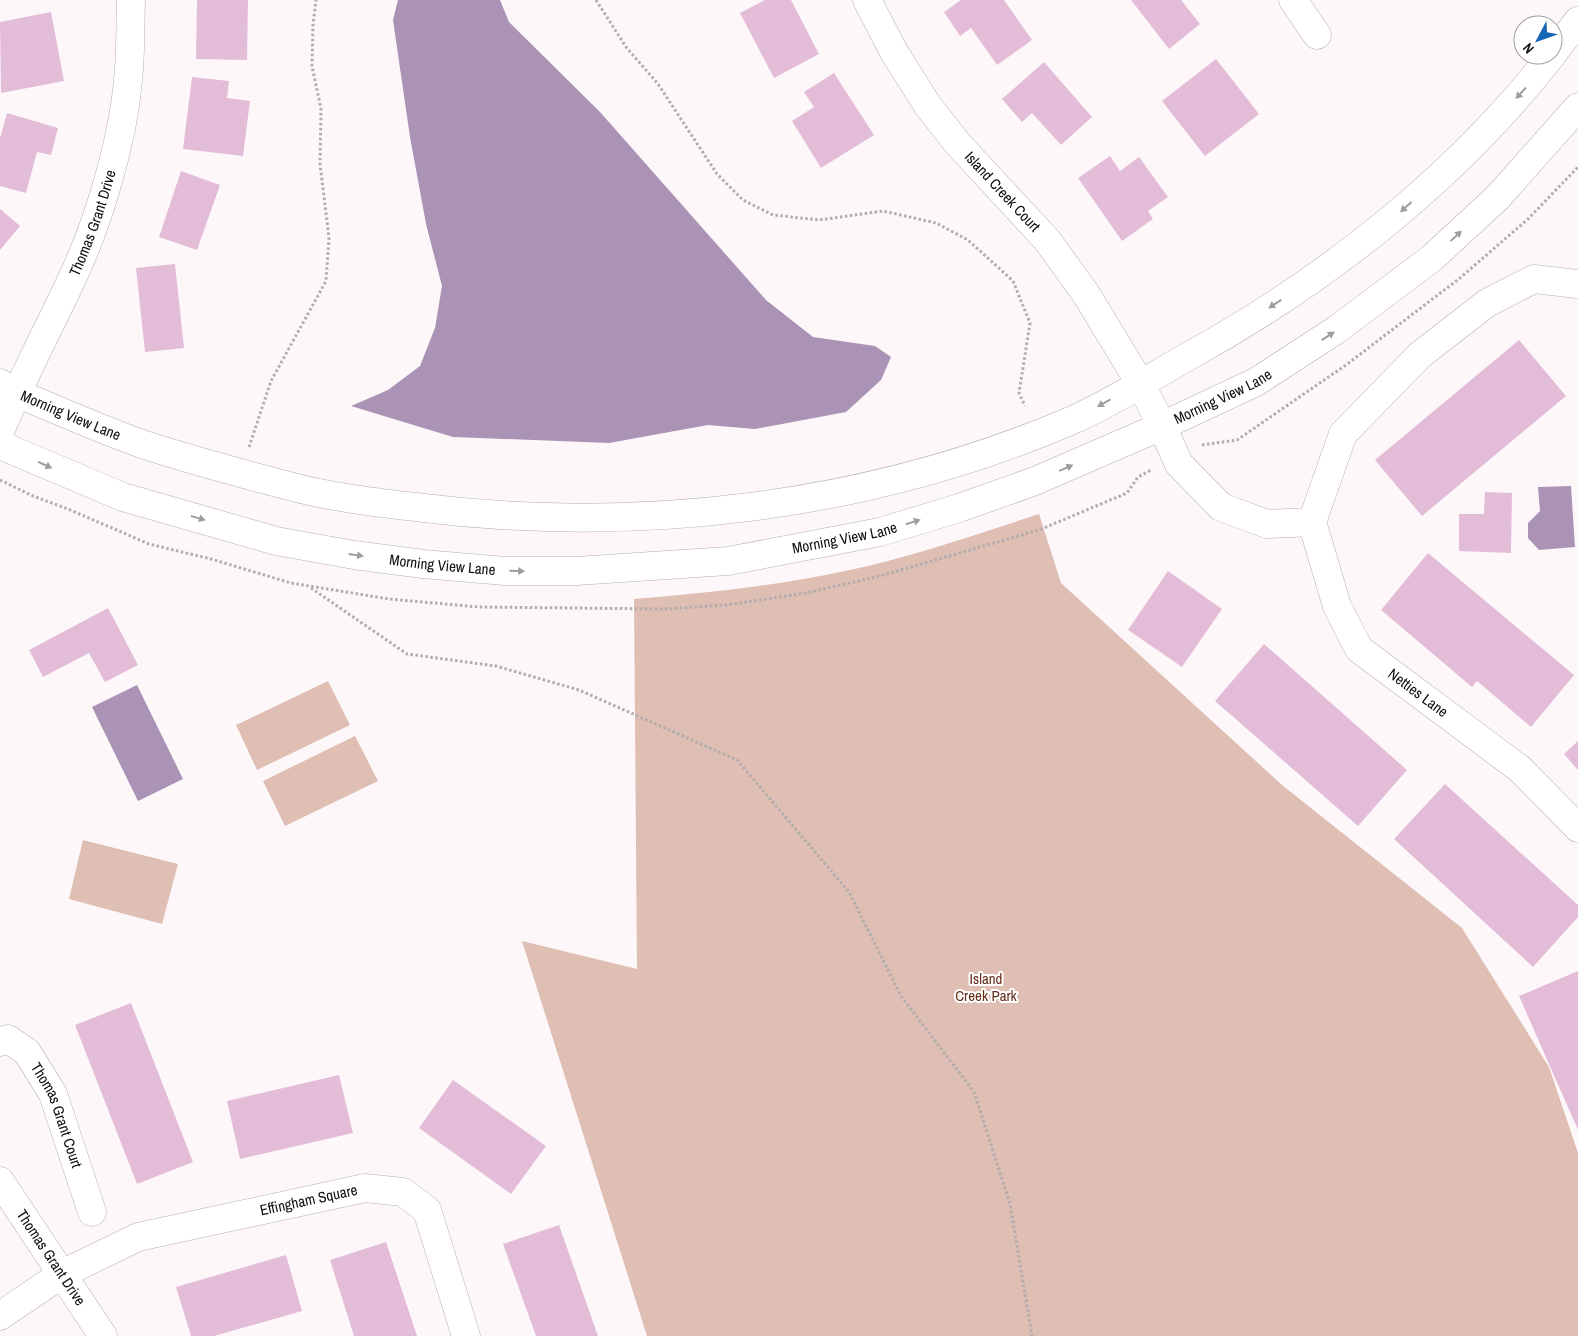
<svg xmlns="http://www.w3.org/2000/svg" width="1578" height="1336" font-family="'Archivo Narrow',sans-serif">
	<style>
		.green { fill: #dfbeb3 }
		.water { fill: #aa93b5 }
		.building { fill: #e3bdd8 }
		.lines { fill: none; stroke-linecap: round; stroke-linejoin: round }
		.street-casing { stroke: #b5afb1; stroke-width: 29 }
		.secondary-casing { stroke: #b5afb1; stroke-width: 29 }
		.path { stroke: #b1acad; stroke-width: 3; stroke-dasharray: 2.5 2.5; stroke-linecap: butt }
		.street { stroke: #fff; stroke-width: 28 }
		.secondary { stroke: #fff; stroke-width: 28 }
		.oneway { fill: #9f9e9e }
		.labels { text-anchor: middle; stroke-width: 4; stroke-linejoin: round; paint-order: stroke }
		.street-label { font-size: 15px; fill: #0f0d0d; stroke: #fff }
		.park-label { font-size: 15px; fill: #642c19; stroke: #fff }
	</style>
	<rect width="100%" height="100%" fill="#fef7f9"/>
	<path class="green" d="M1039,514L1061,583L1282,785L1462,928L1549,1067L1578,1153V1336H647L522,941L637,969L634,599C705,593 775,586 845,571C911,557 975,535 1039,514Z
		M328,681L350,725L257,770L236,725Z
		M355,736L378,781L285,826L263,781Z
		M83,840L178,864L162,924L69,899Z"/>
	<path class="water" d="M398,0H500L509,22L600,112L766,300L813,337L875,346L891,357L881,380L846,412L755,429L708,425L609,443L453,437L351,406L388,390L420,366L435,328L442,286L426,224L410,137L393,20Z
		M1571,486L1575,547L1539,550L1528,538V523L1540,511L1538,487Z
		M137,685L183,779L138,801L92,707Z"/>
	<path class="building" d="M197,0H248L247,60L196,59Z
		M765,0H791L819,54L774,78L740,13Z
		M961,0H1004L1032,40L997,65L971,28L960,36L944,12Z
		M1131,0H1181L1200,24L1169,49Z
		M51,12L64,81L1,93L0,22Z
		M1216,59L1259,114L1205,156L1162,101Z
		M1044,62L1092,117L1061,145L1032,113L1022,122L1002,99Z
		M834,73L874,135L821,168L792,121L814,107L804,92Z
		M192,77L229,81L227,98L250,101L243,156L183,149Z
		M7,113L58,128L51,155L37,152L26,193L0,186V138Z
		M1110,156L1120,171L1139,157L1168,197L1148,211L1153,219L1122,241L1078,178Z
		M181,171L220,185L197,250L159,237Z
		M0,209L20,226L0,250Z
		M175,264L184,348L145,352L136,268Z
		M1519,340L1566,396L1422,516L1375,460Z
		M1485,492L1512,493L1511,553L1459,551V514H1484Z
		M1428,553L1574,675L1531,727L1477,681L1472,687L1381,610Z
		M1168,571L1222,609L1182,667L1128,630Z
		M108,608L138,665L105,682L89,653L43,677L29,650Z
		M1264,644L1407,770L1358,826L1215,701Z
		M1578,741V770L1564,754Z
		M1445,784L1578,905V917L1533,967L1394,839Z
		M1578,971V1130L1519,996Z
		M131,1003L193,1162L137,1184L75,1025Z
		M339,1075L353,1133L240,1159L227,1101Z
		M453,1080L546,1146L511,1194L419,1128Z
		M559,1225L598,1336H536L503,1244Z
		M386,1242L417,1336H354L330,1260Z
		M286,1255L302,1311L214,1336H191L176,1287Z"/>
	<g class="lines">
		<defs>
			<g id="street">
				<path id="s1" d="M867,0L894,52L928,106L958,144L1047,240L1086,294L1140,383L1162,426L1179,464L1221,507L1267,524L1312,522"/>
				<path d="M1293,0L1317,35"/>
				<path id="s2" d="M1578,284L1534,279L1487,303L1420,355L1343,434L1312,522L1337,606L1359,649L1520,769L1578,828"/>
				<path id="s3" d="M0,432C22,377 51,325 76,270C100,217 123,139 128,80C131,53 130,27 131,0"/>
				<path id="s4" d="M0,1042L8,1039L27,1052L53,1094L92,1212"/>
				<path id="s5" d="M0,1181L103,1336"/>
				<path id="s6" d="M0,1316L62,1274L138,1237L365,1188L403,1192L427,1210L466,1336"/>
			</g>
			<g id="secondary">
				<path d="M1553,53L1578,21"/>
				<path id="s7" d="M0,383L16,393C58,410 99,429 142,444C190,460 240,473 289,486C330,497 373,502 415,507C636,535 869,508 1075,419C1113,402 1150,378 1187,357C1325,281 1454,180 1552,55"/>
				<path id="s8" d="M0,445L123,497L276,541L354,555L423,564L505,571H576L728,561L880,532L959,508L1035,481L1162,426L1256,382L1336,330L1432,258L1498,197L1578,107"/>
			</g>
		</defs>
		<use href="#street" class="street-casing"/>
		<use href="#secondary" class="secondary-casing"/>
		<path class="path" d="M596,0L626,47L658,84L717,174L743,200L773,215L819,220L883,211L936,223L968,240L1013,281L1030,323L1019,393L1025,406
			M1202,445L1237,440L1346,365L1460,278L1528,219L1578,167
			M249,447L271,381L326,281L329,238L320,164L321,109L312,66L313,25L316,0
			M0,480L33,496L68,509L149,544L211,559L291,583L389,599L479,607L664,609L727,605L806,593L880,576L1039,530L1127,493L1138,477L1151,470
			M311,588L407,654L496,666L579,690L737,760L849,892L901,996L974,1092L1010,1204L1032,1336"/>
		<use href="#street" class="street"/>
		<use href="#secondary" class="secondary"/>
	</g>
	<defs><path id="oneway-solid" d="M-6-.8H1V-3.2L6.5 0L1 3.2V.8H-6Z" transform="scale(1.25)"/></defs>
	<g class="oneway">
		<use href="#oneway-solid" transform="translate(1521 93) rotate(133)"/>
		<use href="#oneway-solid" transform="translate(1406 207) rotate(138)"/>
		<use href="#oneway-solid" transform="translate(1456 236) rotate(-43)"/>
		<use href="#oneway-solid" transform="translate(1275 304) rotate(147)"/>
		<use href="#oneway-solid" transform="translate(1328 336) rotate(-33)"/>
		<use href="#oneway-solid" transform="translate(1104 403) rotate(151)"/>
		<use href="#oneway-solid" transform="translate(45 465) rotate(24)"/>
		<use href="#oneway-solid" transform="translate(1066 468) rotate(-23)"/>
		<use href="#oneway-solid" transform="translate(198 518) rotate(16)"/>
		<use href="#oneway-solid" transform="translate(913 522) rotate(-17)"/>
		<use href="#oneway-solid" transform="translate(356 555) rotate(8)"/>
		<use href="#oneway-solid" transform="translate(517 571) rotate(1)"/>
	</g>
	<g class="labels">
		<g class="street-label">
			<text dy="5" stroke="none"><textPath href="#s1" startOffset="236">Island Creek Court</textPath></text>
			<text dy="5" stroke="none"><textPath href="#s3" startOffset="229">Thomas Grant Drive</textPath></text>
			<text dy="5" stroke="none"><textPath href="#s8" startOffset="1271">Morning View Lane</textPath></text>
			<text dy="5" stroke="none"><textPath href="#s7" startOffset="78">Morning View Lane</textPath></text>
			<text dy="5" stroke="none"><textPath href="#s8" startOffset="866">Morning View Lane</textPath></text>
			<text dy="5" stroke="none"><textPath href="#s8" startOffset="461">Morning View Lane</textPath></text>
			<text dy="5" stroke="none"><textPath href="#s2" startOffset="595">Netties Lane</textPath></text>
			<text dy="5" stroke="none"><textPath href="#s4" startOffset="102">Thomas Grant Court</textPath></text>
			<text dy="5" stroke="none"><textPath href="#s6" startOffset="334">Effingham Square</textPath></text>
			<text dy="5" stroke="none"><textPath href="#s5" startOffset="92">Thomas Grant Drive</textPath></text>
		</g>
		<g class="park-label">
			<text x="986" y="984">Island<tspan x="986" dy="17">Creek Park</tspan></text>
		</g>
	</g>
	<g transform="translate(1538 40) rotate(229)"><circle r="24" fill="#ffffff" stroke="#9f9e9e"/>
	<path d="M0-4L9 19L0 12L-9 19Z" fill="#1566b5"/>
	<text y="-8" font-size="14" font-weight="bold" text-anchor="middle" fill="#0f0d0d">N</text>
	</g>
</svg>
